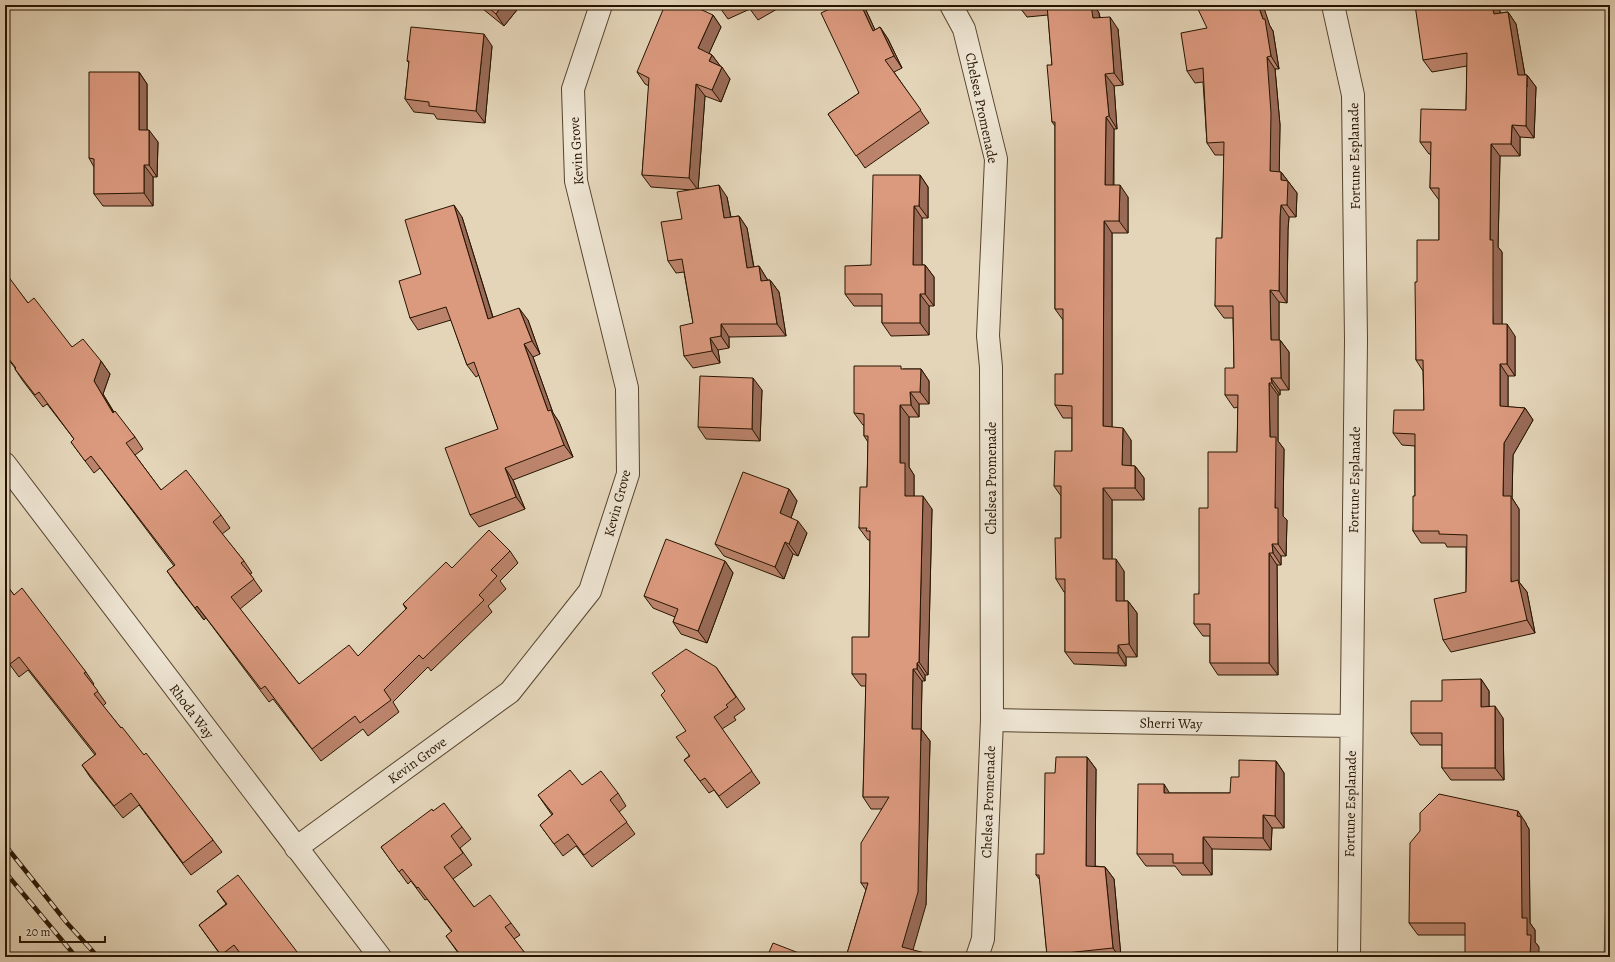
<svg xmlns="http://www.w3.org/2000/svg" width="1615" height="962" font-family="Alegreya,serif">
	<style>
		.water { fill: #96b9ab; stroke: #697767 }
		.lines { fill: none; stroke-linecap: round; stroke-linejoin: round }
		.shore { stroke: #5e6656; stroke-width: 1 }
		.minor-casing { stroke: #56442e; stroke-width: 24 }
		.minor { stroke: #ede4d2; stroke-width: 22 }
		.rail-casing { stroke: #261400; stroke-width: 4.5 }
		.rail { stroke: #ede4d2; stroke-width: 3; stroke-dasharray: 9; stroke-linecap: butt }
		.wall { fill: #bc846c; stroke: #261400 }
		.shaded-wall { fill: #996b58; stroke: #261400 }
		.building { fill: #db997e; stroke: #261400 }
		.labels { text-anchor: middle; stroke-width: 3.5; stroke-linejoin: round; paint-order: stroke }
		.street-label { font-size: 14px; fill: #261400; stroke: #ede4d2 }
	</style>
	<rect width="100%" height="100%" fill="#e4d5b9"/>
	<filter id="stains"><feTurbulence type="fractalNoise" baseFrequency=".005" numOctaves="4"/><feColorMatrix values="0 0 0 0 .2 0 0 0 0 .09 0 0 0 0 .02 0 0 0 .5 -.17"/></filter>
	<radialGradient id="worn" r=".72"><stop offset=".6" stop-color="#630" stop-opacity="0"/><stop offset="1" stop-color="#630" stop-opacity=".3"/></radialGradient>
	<path class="water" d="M1610,422V957H1604L1608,834L1607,467Z"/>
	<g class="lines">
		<path class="shore" d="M1608,957L1610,896"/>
		<defs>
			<path id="minor" d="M951,5L964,29L996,159L988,336L991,367L992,720L983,939L977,957
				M1333,5L1353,95L1356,340L1349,957
				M5,464L380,957
				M992,720L1351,726
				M296,848L510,692L590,591L628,474L627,388L576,181L573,89L601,5"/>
		</defs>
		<use href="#minor" class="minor-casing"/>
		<use href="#minor" class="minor"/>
		<defs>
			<path id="rail" d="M5,845L67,923L98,957
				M5,872L76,957"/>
		</defs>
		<use href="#rail" class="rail-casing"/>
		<use href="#rail" class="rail"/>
	</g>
	<path class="wall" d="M478,5H521L504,26Z
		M718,5H784L758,20L750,9L728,19Z
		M838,5H863L865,8L875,30L880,27L888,39L902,68L894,72L929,123L865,168L828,114L859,93Z
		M1018,5H1094L1099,13L1100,17L1118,29L1123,85L1114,86L1117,129H1114V185L1128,197V233H1112V427L1131,440V466H1135L1144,478V500H1112V559L1124,571V601H1128L1137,613V657H1126V666L1074,664L1065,652V592H1064L1056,579L1061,538V496L1054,486L1072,451V418H1063L1055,405L1063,374V320L1055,309V126L1052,122V65L1048,15L1027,17Z
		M1499,5L1500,13L1508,12L1516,24L1525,75H1527L1536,87L1534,138L1520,137V156H1500L1498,247L1502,252V324L1515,336V376H1508V407L1525,408L1533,420L1513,455L1512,498L1519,509V582L1527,592L1535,633L1451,652L1443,640L1466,592V547H1447L1445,543H1421L1413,531L1415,496V446L1402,445L1393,433L1424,410L1423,371L1416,360L1417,282L1439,240V200L1430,188L1431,154H1429L1420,142L1466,110L1467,66L1432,72L1423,60Z
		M713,15L721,27L709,53L712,55L730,79L721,102L705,96L698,189L727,197L731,217L739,216L747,228L754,267L759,266L767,279L768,280H770L779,292L786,336L729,337V348L718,350L720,363L693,368L684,356L693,323L684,272L676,273L668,261L682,219L692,190L651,187L642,175L649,86L645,84L637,72Z
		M1270,26L1273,31L1279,69H1275L1280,125L1279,172H1281L1297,193L1296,217H1289L1288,229L1287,303L1279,302V340H1280L1289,352V390H1280V395H1278V441L1284,449L1283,516L1287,520L1286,556H1281V565H1277L1278,675H1218L1210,663V636H1203L1194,624L1199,594L1208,508L1237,452L1238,407L1234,408L1225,395L1234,368L1233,318H1224L1215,306L1222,238L1224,155H1215L1207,143L1203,82L1195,83L1187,71L1207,28Z
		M492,46L485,123L437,119L434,114L414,112L405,99L409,63L407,61Z
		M139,72L147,84V130L158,142L157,177H153V206H103L94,194V167L89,158Z
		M920,175L928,187V218H922V265H925L934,277V306H929V335L891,336L882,323V306H854L845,294L871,265Z
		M462,217L493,317L528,320L540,354L533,357L553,413L559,422L573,457L513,480L525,509L479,527L470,515L498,429L479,375L476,377L467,365L451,320L418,330L410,318L421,274Z
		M5,268L7,271L5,273L28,303L72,347L101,361L110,374L103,394L114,412L135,437L143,449L135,455L161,490L221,515L230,528L222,534L244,561L252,573L250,574L262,591L240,609L299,684L358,656L406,609L403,604L452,568L510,551L518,563L500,581L506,589L488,606L492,612L431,671L428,667L393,702L399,712L368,736L363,729L321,761L273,699L269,702L206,618L204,620L176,584L167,571L174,566L100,468L94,473L71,442L74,439L47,404L43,407L23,381L15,369V368L5,355Z
		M903,369H921L929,381V404H919V417H909V467L914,475V496L932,509L928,675H925V681H922L921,729L930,741L926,905L846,957L866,890L861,883L882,809H871L863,797L866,686H861L852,674L869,637L870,540H868L859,528L867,487L868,442L864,436V425H863L854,413Z
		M762,390L760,441L706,439L698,427Z
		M789,489L797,501L791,518L807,533L798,556L793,554L784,579L724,556L715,544Z
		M725,561L733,573L707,643L681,634L673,622L675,617L653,608L644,596Z
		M5,583L14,595L86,672L94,684L93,685L106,703L103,706L213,840L222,852L191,875L139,805L123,818L90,777L82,765L95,755L28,670L19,677L5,658Z
		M716,667L745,709L734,717L736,720L722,729L760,783L727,808L714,790L709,793L684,760L689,756L686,731Z
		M1481,679L1489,691V706L1503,718L1504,780H1451L1442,768V745H1420L1411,733L1442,701Z
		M1087,757L1096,769L1095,866L1105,867L1114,879L1121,957H1048L1047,955L1040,880L1036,875L1044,854L1055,773Z
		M1276,761L1284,773V828H1272L1271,850L1212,849V875H1182L1175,866H1146L1137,854L1170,793H1230L1239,777Z
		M582,785L618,793L626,806L619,812L635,834L592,867L576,846L563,856L540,825L552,815L538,795Z
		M433,811L462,827L471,839L460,848L472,865L453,879L474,907L511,923L520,935L514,939L528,957H461L446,936L452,932L427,899L425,900L411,881L408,884L381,847Z
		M1526,823V824L1529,829L1530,923L1535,930V942L1539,947L1465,935H1418L1409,923Z
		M217,891L301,957H222L199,925L226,904Z"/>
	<path class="shaded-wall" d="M502,5H521L504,26L496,14Z
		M861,5H863L865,8L881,43L873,31Z
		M1089,5H1094L1099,13L1101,30L1093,18Z
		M1258,5H1263L1270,26L1273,31L1279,69L1271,56L1263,19Z
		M1492,5H1499L1502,26L1494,14Z
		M1508,12L1516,24L1527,87V75L1536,87L1534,138L1526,126Z
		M713,15L721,27L706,60L698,48Z
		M1110,17L1118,29L1123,85L1114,73Z
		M880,27L888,39L902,68L894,56Z
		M484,34L492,46L485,123L476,111Z
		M712,55L721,67L709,61Z
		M1267,57L1275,69L1280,125L1279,184L1270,171Z
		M722,67L730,79L721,102L712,90Z
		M139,72L147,84V142L139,130Z
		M1105,74L1114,86L1117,129L1109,116Z
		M696,84L705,96L698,190L689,178Z
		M1106,117L1114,129L1113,197L1105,185Z
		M1512,125L1520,137V156L1511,144Z
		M149,130L158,142L157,177L149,165Z
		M1491,144L1500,156L1498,247L1502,252V336L1493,324L1490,240Z
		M144,165L153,177V206L144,193Z
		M1281,172L1297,193L1296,217L1287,205L1281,180Z
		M920,175L928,187V218L919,206Z
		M719,185L727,197L733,230L724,218Z
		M1120,185L1128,197V233L1119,221Z
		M454,205L462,217L497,331L488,319Z
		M1281,205L1289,217L1288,229L1287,303L1279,291L1280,217Z
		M914,206L922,218V277L913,265Z
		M739,216L747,228L756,281L747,268Z
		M1104,221L1112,233V438L1103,426Z
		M925,265L934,277V306L925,294Z
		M759,266L767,279L770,293L761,281Z
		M770,280L779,292L786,336L777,324Z
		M1270,290L1279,302V352L1271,340Z
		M920,294L929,306V335L920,323Z
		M519,308L528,320L540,354L532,341Z
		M721,324L729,337V348L721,336Z
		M1507,324L1515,336V376L1507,364Z
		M710,338L718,350L720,363L712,351Z
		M1280,340L1289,352V390L1281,378Z
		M524,344L533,357L553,413L559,422L573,457L564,445L548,411Z
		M101,361L110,374L103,394L121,425L113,413L94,381Z
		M1500,364L1508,376V418L1500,406Z
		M921,369L929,381V404L920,392Z
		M753,378L762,390L760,441L752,429Z
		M1271,378L1280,390V395L1272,383Z
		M1269,383L1278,395V441L1284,449L1283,516L1287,520L1286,556L1278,544L1270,437Z
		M910,392L919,404V417L911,405Z
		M900,405L909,417V467L914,475V509L905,496L900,463Z
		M1525,408L1533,420L1513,455L1512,498L1519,509V582L1527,592L1535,633L1527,620L1511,582L1503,496L1504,443Z
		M1123,428L1131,440V478L1122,465Z
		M1135,466L1144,478V500L1135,488Z
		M505,468L513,480L525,509L516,497Z
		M1103,488L1112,500V572L1103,559Z
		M789,489L797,501L788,526L780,513Z
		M923,496L932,509L928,675L919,662Z
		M798,521L807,533L798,556L789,544Z
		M785,542L793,554L784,579L775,567Z
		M1272,544L1281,556V565L1273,553Z
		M1269,553L1277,565L1278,675L1269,663Z
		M1116,559L1124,571V613L1116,601Z
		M725,561L733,573L707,643L698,631Z
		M1128,601L1137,613V657L1129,644Z
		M197,606L206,618L204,620L195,608Z
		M1118,645L1126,657V666L1118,653Z
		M917,663L925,675V681L917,669Z
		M913,669L922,681L921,741L912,729Z
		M1481,679L1489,691V719L1481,707Z
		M1495,706L1503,718L1504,780L1495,768Z
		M921,729L930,741L926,905L911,957L902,947Z
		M1087,757L1096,769L1095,878L1086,866Z
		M1276,761L1284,773V828L1275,816Z
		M1164,784L1172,797L1164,793Z
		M1518,811L1526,823V824L1529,829L1530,923L1535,930V942L1539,947V957H1530L1527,935L1522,918L1517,816Z
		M1263,815L1272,828L1271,850L1263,838Z
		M1203,837L1212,849V875L1203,863Z
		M1105,867L1114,879L1121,957H1119L1113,948Z
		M925,953L928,957H924Z"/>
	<path class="building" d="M485,5H502L496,14Z
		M665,5H691L713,15L698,48L712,55L709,61L722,67L712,90L696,84L689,178L642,175L649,78L637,72Z
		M718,5H724L719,7Z
		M748,5H754L749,8Z
		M838,5H861L873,31L880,27L894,56L885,60L921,110L856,156L828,114L859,93L821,13Z
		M1047,5H1091L1093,18L1110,17L1114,73L1105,74L1109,116L1106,117L1105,185H1120L1119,221H1104L1103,426L1123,428L1122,465L1135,466V488H1103V559H1116V601H1128L1129,644L1118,645V653L1065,652V579H1056L1055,538H1061V486H1054L1055,451H1072V406L1055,405V374H1063V309H1055V122H1052L1047,65H1052Z
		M1196,5H1258L1263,19H1265L1271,56L1267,57L1271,113L1270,171L1281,172V180L1288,181L1287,205H1281L1280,217L1279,291L1270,290L1271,340H1280L1281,378H1271L1272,383H1269L1270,437H1276L1275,508H1278V544H1272L1273,553H1269V663H1210V624H1194V594H1199V508H1208V452H1237L1238,395H1225V368H1234L1233,306H1215L1216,238H1222L1224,142L1207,143L1203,68L1187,71L1181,33L1207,28Z
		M1415,5H1492L1494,14L1508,12L1518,75H1527L1526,126L1512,125L1511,144H1491L1490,240H1493V324H1507V364H1500V406L1525,408L1504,443L1503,496H1511V582L1518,580L1527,620L1443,640L1434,599L1466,592L1467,535L1439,534V531H1413V496H1415V434L1393,433L1394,410H1424L1423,360H1416L1415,282H1417V240H1439V188H1430L1431,142H1420L1421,109L1466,110L1467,53L1423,60Z
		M411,27L484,34L476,111L429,106V102L405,99L409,61H407Z
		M89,72H139V130H149V165H144V193L94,194V159L89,158Z
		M873,175H920L919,206H914L913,265H925V294H920V323H882V294H845V266L871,265Z
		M719,185L724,218L739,216L747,268L759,266L761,281L770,280L777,324H721V336L710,338L712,351L684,356L680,326L693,323L682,259L668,261L661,222L682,219L677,192Z
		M454,205L488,319L519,308L532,341L524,344L548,411L551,410L564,445L505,468L516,497L470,515L445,448L498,429L474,362L467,365L446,307L410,318L399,281L421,274L405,220Z
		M5,272L28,303L34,298L72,347L83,339L101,361L94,381L113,413L115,411L135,437L126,443L161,490L186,470L221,515L213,522L244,561L241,563L254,579L231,597L299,684L349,645L358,656L407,608L403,604L446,562L452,568L489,530L510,551L491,570L497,576L479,595L484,600L423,659L419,655L384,690L391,700L360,723L355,716L312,749L265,686L261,689L197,606L195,608L167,571L175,565L91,456L85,461L71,442L74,439L39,392L35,395L15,369L16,368L5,354Z
		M854,366H901V369H921L920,392H910L911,405H900V463H905V496H923L919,662L917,663V669H913L912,729H921L918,892L902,947L925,953L924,957H846L868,883H861V843L889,797H863L866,674H852V637H869L870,531H866L867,528H859L860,487H867L868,436H864V414L854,413Z
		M700,376L753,378L752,429L698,427Z
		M743,472L789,489L780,513L798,521L789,544L785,542L775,567L715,544Z
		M666,539L725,561L698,631L673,622L678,609L644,596Z
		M5,583L14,595L22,588L86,672L84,673L98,691L94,694L121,728L122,727L144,755L146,753L213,840L183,863L131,793L114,806L82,765L96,754L19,657L10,664L5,657Z
		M686,649L716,667L736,697L726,705L728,707L714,717L752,771L719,796L705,778L700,781L684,760L690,756L676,737L686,731L661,695L665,691L652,673Z
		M1481,679V707L1495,706V768H1442V733H1411V701H1442V680Z
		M1056,757H1087L1086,866L1105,867L1113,948L1047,955L1039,875H1036V854H1044L1045,773H1055Z
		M1239,760L1276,761L1275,816L1263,815V838L1203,837V863H1173V854H1137L1138,784H1164V793H1230L1231,777H1239Z
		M570,770L582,785L601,771L618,793L610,800L627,822L584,855L568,834L554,844L540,825L553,814L538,795Z
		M1439,794L1518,811L1517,816L1521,817L1522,918H1527V935H1531L1530,957H1465V923H1409L1410,843L1420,831V813Z
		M444,803L462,827L451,836L463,853L444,867L474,907L490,895L511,923L505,927L528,957H462L446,936L452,931L418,887L417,888L402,869L399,872L381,847L432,809L433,811Z
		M238,875L301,957H243L234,945L221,955L199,925L227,904L217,891Z
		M773,943L809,957H767Z"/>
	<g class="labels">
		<g class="street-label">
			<text transform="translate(982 108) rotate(78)" y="5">Chelsea Promenade</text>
			<text transform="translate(576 151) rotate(-94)" y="5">Kevin Grove</text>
			<text transform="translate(1354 156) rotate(-91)" y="5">Fortune Esplanade</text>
			<text transform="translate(991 478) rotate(-90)" y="5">Chelsea Promenade</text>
			<text transform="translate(1354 480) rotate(-89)" y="5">Fortune Esplanade</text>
			<text transform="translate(617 503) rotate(-75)" y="5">Kevin Grove</text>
			<text transform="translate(192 711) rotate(53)" y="5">Rhoda Way</text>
			<text transform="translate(1171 723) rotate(1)" y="5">Sherri Way</text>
			<text transform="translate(417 760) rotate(-36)" y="5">Kevin Grove</text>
			<text transform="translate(988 802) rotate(-88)" y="5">Chelsea Promenade</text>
			<text transform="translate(1350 804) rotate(-89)" y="5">Fortune Esplanade</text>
		</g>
	</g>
	<rect width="1615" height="962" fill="none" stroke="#e4d5b9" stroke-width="20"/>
	<rect x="6" y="6" width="1603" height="950" fill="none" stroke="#261400" stroke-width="2"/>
	<rect x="10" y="10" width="1595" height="942" fill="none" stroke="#261400"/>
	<path d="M20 936v6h85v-6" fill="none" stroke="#261400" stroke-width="2"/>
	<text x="26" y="936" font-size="12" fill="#261400" stroke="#ede4d2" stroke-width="3" paint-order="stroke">20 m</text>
	<rect width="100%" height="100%" filter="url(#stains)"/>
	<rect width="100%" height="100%" fill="url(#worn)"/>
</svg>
